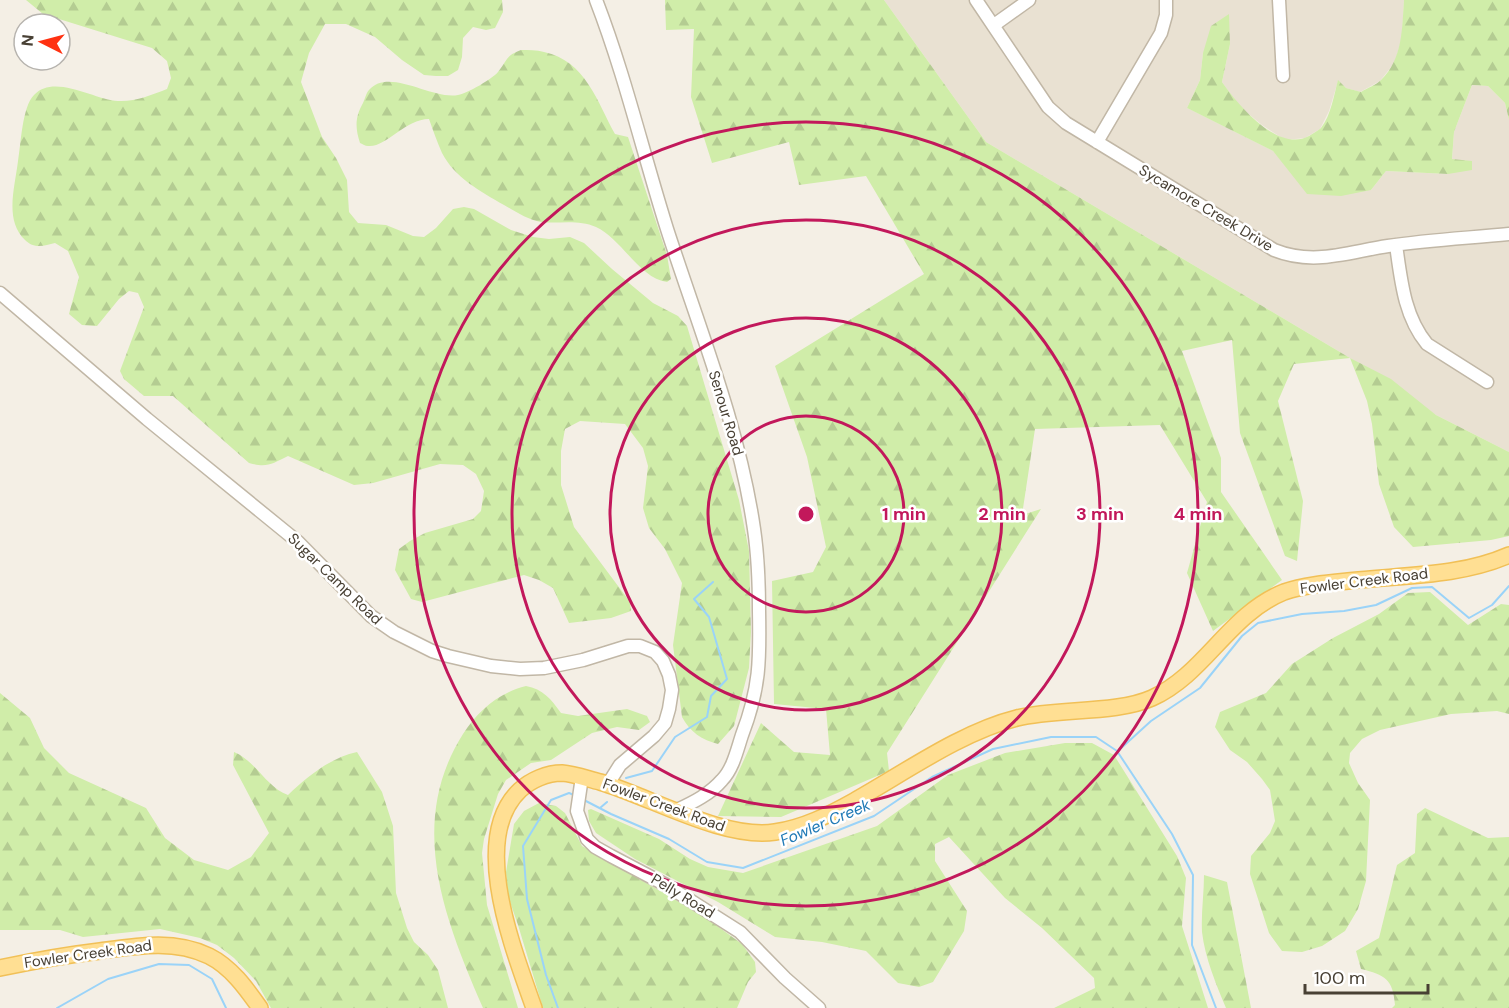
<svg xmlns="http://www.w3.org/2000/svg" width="1509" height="1008" font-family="'DM Sans',sans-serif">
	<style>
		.residential { fill: #e9e1d2 }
		.forest { fill: url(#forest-firs) }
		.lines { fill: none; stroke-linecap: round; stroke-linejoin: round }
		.stream { stroke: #9ad3f8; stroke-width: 2 }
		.minor-casing { stroke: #c1b7a6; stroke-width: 15 }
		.major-casing { stroke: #f1c057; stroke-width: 18 }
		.minor { stroke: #fff; stroke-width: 12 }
		.major { stroke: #ffdf93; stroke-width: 15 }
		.ring { fill: none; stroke: #c2185b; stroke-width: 3 }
		.labels { text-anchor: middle; stroke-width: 5; stroke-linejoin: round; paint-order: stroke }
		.street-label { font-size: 15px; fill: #484034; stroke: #fff }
		.water-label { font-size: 16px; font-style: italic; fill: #207ab6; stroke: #fff }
		.centre { fill: #c2185b; stroke: #fff; stroke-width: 3 }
		.ring-label { font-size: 18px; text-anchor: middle; font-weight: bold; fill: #c2185b; stroke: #fff; stroke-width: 5; stroke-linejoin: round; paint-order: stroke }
	</style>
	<defs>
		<pattern id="forest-firs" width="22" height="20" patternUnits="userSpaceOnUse" patternTransform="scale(1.5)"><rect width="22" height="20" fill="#d0eda9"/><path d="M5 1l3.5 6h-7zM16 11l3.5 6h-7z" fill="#b4cc92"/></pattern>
	</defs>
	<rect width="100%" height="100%" fill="#f4efe5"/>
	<path class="residential" d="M884,0H1404L1402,37L1395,62L1380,81L1360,92L1346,88L1338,81L1329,111L1320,129L1305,138L1285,140L1262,125L1239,106L1222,82L1230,44L1203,53L1200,80L1187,108L1273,151L1290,170L1371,190L1386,171L1448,174L1452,160L1454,132L1472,85L1488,86L1505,103L1509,120V452L1436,415L1350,358L986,142Z"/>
	<path class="forest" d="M26,0H502L503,12L495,28L486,30L473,27L463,38L462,57L458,70L448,76H436L424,75L402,60L375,37L346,24H325L309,53L301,82L322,137L336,158L347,180L349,212L358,223L386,225L413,236L424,237L436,228L453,209L464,207L474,209L511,230L533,237L549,239L570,237L584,243L612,269L653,303L678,316L687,326L739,500L749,551L751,632L749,668L734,726L718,744C702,740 690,732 682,717L673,645L682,583L665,549L649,528L643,508L648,466L643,448L625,424L580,421L565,429L561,451V485L574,527L630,602L631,611L611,618L569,623L553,588L539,580L524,575L422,602L411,599L395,570L399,549L410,541L425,533L473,519L481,511L484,491L476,474L463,465L440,464L373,483L354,485L288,456C272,464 267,468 249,463L173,396H144L124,379L120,371L144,307L138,293L129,291L119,299L97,326L82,325L69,314L79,277L68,251L55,243C44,246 34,249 25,240C4,220 15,187 18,161C21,144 22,107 34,95C54,73 95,100 118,101C135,102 151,95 167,89L171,78L167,61L152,48L43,14Z
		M665,0H884L986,142L1350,358L1391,379L1436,415L1509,452V536L1491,540L1413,547L1394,527L1379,484L1372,424L1367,401L1350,358L1294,364L1278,401L1303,501L1297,561L1285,556L1240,433L1232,340L1182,351L1221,458V492L1282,580L1213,631L1187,573L1207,502L1160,425L1035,429L1022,515L1041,509L887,753L889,771L781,817L718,816L761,723L794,752L830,755L826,709L774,704L772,581L813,572L826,547L807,457L775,366L924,274L866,176L799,185L789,142L712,163L691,97L694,29L666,30Z
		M1404,0H1509V120L1505,103L1488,86L1472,85L1454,132L1452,159L1472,161V170L1448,174L1386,171L1371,190L1341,196L1307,194L1273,151L1187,108L1200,80L1203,53L1211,26L1229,14L1230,44L1222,82C1238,105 1278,153 1309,136C1313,133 1318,131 1321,128C1331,115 1334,95 1338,80L1346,88L1361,92C1367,88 1376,85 1381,80C1403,59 1402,28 1404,0Z
		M521,50C528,50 537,50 544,52C586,61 597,102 615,134L628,137L667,255L671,279L667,282C640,279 621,238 596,227C578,219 559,224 541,222C528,220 515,211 504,205C480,191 455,178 442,153C437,142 433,130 429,119C405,119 386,148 368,146C365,146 363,144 360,143C355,128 355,117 363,103C365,99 366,93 369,90C389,67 432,100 458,95C468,93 492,79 498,72C508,60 505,56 521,50Z
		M1430,592L1468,625L1501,604L1509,605V714L1497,711L1451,714L1380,730L1362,739L1350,753L1349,763L1358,783L1370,800L1366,881L1358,909L1345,931L1322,946L1302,952L1282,951L1269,933L1250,874L1251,856L1270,833L1275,821L1270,790L1262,779L1247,762L1230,750L1215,727L1220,712L1266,693L1292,664L1333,638L1379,614L1408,593Z
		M526,686C543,689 551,699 561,713L578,716L627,709L647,716L650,722L639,730L617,727L592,733L551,760L531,763L506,780L498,794L484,839L482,853L487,905L518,1008H483C445,920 406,824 463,734C478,711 498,693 526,686Z
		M0,693L30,718L44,748L69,773L146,808L165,838L194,860L228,870L251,857L269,833L233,765L234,752C256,761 266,787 288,795C308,776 330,758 357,752L382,792L393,826L396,893L407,928L414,942L428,955L438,970L448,1008H271L256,981L234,958L217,945L200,938L160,929L83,937L60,930H0Z
		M1065,743H1092L1114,755L1177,856L1186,878L1182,926L1208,1008H1054L1095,988L1094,978L1042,928L1005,898L949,837L935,844V861L967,911L964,931L933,982L919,987L898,983L866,951L822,942L775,937L718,902L635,859L596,833L589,821L588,810L591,809L659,839L690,859L708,867L743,873L877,826L948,775L1005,753Z
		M539,803L556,806L565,813L582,846L702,915L742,944L755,962L756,972L748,982L737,1008H543L518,925L508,896L506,872L514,824L524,811Z
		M1425,808L1488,838L1509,837V1008H1392L1395,1005C1393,979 1385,975 1361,969L1356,951L1379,938L1397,865L1415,853L1417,814Z
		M1204,875L1227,882L1251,1008H1226C1216,984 1205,958 1202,932C1201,913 1204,894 1204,875Z"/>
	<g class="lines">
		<path class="stream" d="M1118,751L1151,721L1200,688L1242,636L1258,623L1302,614L1344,611L1376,605L1412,588L1432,587L1469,618L1492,605L1509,586
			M626,778L652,771L675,737L707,717L711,696L727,679L709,617L694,599L713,582
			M584,800L611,814L669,839L707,862L743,868L874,816L932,777L993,749L1051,737H1096L1117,751L1172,834L1193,875L1192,945L1216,1008
			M600,808L607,802
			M57,1008L108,979L159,964L189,965L212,979L226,1008
			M558,1008L546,975L527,899L523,846L551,800L569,793L574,795"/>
		<defs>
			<path id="minor" d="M596,0C625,75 643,153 667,229C699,328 739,426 754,529C758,556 759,583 759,611C760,660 760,688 742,735C737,750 733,769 722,780C710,794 694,802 677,810
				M976,0L1048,107L1066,123L1274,250C1314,266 1348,252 1388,246C1428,240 1469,238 1509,234
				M1279,0L1283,76
				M994,25L1029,0
				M1097,142L1161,33L1166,15V0
				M1396,245C1401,280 1404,316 1427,344L1487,382
				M0,293L147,419L298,542L371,616L394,632L432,651L448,656L491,666L520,669L544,668L583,660L628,646H640L655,652L663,661L669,675L672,690L669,709L665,723L654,736L620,765L608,784
				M582,777L577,811L587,839L595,847L611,856L666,885L740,932L785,978L819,1008"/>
			<path id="major" d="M0,968C33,961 66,955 100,951C136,946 174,939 209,956C231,967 246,988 260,1008
				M534,1008C515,953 468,839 520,790C531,780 547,773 562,773C575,774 588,779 600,782C651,797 724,840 775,832C803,828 829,815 854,801C904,773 961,732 1017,718C1058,708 1116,714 1152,698C1205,674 1229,614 1284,592C1304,585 1327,583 1348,581C1401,575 1459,577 1509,555"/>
		</defs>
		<use href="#minor" class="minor-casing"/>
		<use href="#major" class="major-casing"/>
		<use href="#minor" class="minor"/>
		<use href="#major" class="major"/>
	</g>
	<g class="ring">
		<circle cx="806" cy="514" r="98"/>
		<circle cx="806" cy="514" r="196"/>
		<circle cx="806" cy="514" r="294"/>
		<circle cx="806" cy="514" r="392"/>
	</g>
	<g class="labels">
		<g class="street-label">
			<text transform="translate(1206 208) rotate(31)" y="5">Sycamore Creek Drive</text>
			<text transform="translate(726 413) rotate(73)" y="5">Senour Road</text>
			<text transform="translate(335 579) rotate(44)" y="5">Sugar Camp Road</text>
			<text transform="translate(1364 581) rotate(-7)" y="5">Fowler Creek Road</text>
			<text transform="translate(664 805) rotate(20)" y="5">Fowler Creek Road</text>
			<text transform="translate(683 896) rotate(31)" y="5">Pelly Road</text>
			<text transform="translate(88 954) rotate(-8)" y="5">Fowler Creek Road</text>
		</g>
		<g class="water-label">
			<text transform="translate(825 822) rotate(-23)" y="6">Fowler Creek</text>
		</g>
	</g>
	<circle cx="806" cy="514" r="9" class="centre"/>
	<g class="ring-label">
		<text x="904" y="520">1 min</text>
		<text x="1002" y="520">2 min</text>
		<text x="1100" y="520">3 min</text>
		<text x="1198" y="520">4 min</text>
	</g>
	<g transform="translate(42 42) rotate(276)"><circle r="28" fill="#ffffff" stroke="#b6b3ae" stroke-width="1.5"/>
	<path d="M0-4.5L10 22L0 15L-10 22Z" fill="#ff3111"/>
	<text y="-9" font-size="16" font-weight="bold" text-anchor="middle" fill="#484034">N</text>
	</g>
	<path d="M1305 984v9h123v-9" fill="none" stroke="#484034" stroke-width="3"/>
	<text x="1314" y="984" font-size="18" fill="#484034" stroke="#ffffff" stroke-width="4.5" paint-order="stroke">100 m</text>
</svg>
